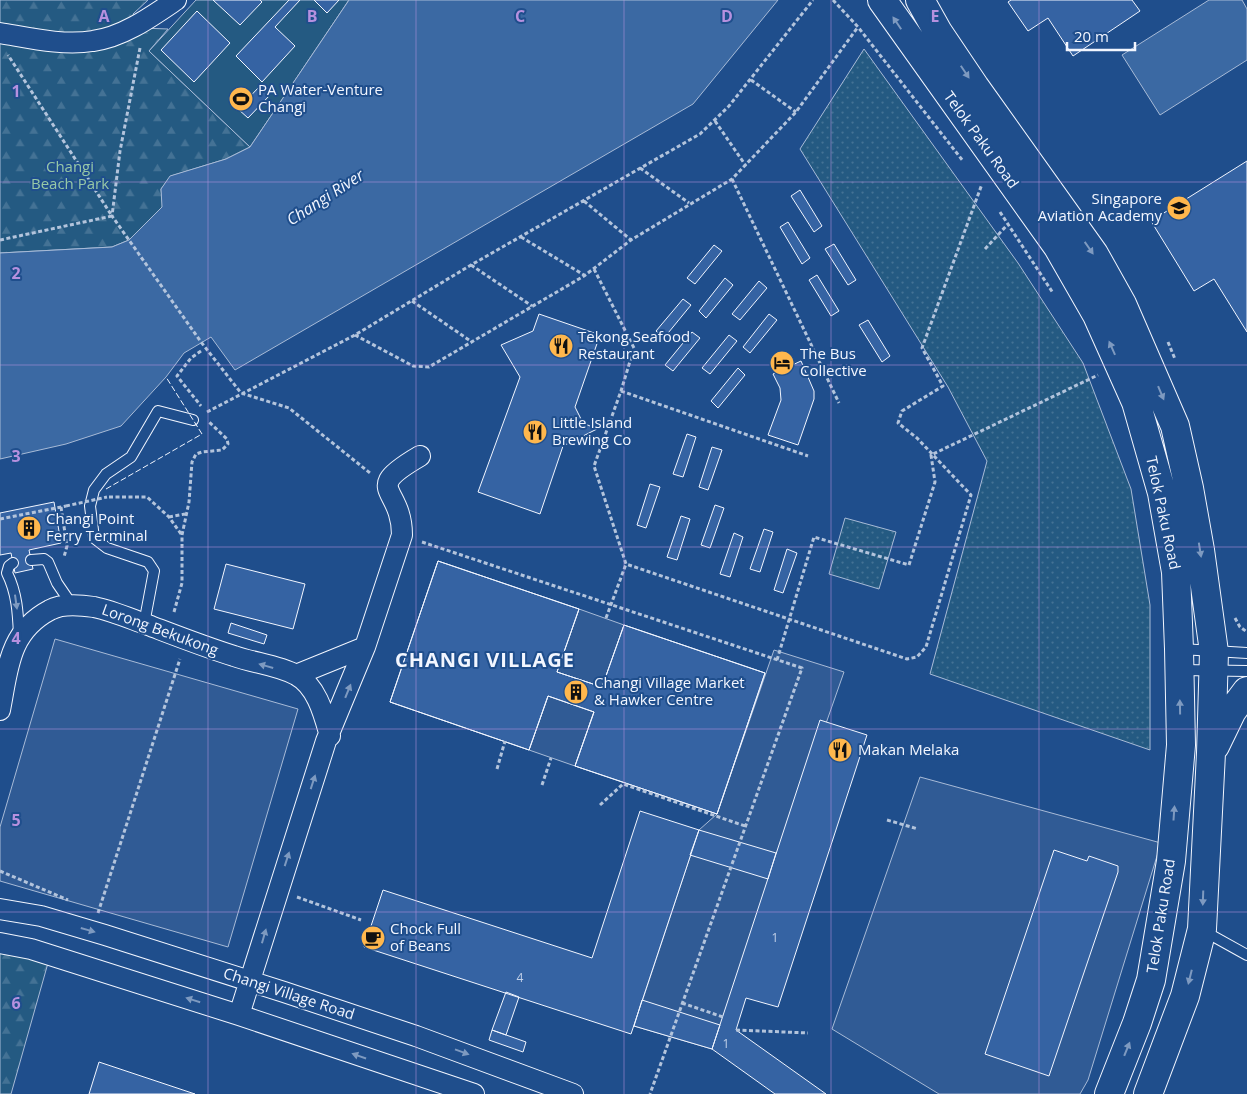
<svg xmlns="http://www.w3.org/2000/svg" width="1247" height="1094" font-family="'Open Sans',sans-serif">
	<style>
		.grass { fill: url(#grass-dots); stroke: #a8bbd7 }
		.forest { fill: url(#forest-firs); stroke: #a8bbd7 }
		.garden { fill: #245a82; stroke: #a8bbd7 }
		.parking { fill: #305b95; stroke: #a8bbd7 }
		.water { fill: #3b69a3; stroke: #a8bbd7 }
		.building { fill: #3563a3; stroke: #f2f6ff }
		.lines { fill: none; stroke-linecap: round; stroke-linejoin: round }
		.lane-casing { stroke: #f2f6ff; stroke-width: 12 }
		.street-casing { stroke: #f2f6ff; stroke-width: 22 }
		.primary-casing { stroke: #f2f6ff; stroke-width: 30 }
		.path { stroke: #b3c4dc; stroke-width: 3; stroke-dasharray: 4 2.5; stroke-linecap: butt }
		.lane { stroke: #1f4e8c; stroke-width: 10 }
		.street { stroke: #1f4e8c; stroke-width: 20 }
		.primary { stroke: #1f4e8c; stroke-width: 28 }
		.path-bridge { stroke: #b3c4dc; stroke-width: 3; stroke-dasharray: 4 2.5; stroke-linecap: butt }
		.fence { stroke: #f2f6ff; stroke-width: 1; stroke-dasharray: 6 2.5; stroke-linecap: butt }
		.oneway { fill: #7e9ac0 }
		.grid { fill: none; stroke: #b691df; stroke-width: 1; stroke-opacity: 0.55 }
		.labels { text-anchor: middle; stroke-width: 4; stroke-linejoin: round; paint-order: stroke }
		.number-label { font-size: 12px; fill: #c3d1e8 }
		.poi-label { font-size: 15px; fill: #f2f6ff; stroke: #1f4e8c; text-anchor: start }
		.street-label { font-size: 15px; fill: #f2f6ff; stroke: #1f4e8c }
		.park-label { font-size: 15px; fill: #97c8a6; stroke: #1f4e8c }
		.water-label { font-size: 16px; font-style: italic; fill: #f2f6ff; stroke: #1f4e8c }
		.district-label { font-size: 20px; font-weight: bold; letter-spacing: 1px; fill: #f2f6ff; stroke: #1f4e8c }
		.grid-label { font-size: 16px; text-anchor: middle; font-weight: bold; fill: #b691df; stroke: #1f4e8c; stroke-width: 4; stroke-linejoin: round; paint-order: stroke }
	</style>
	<defs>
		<pattern id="grass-dots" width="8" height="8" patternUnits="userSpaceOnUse" patternTransform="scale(1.25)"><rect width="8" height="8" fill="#245a82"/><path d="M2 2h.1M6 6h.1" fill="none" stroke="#447295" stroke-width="1.8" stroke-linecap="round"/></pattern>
		<pattern id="forest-firs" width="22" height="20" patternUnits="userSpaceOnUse" patternTransform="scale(1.25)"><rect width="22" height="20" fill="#245a82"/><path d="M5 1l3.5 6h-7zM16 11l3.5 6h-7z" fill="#447295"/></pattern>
	</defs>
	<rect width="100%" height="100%" fill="#1f4e8c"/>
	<path class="grass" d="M864,49L1018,263L1083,363L1131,489L1150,605V750L930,674L987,461L948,387L800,149Z
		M845,518L896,532L879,589L829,574Z"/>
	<path class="forest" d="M0,0H148L133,14L141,28L168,29L149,51L250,147L226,159L171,176L161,189L163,207L129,240L112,247L0,253Z
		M0,950L48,963L11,1094H0Z"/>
	<path class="garden" d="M196,0H349L250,147L149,51Z"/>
	<path class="parking" d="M579,609L624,625L575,766L529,750Z
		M55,639L298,709L228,947L0,881V827Z
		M774,650L844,672L712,1049L634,1026L699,830L717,814Z
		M920,777L1161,843L1088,1080L1080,1094H939L832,1029Z"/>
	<path class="water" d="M349,0H778L693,104L235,370L211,337L184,353L166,377L121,426L66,444L0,459V253L112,247L129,240L162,207L161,189L170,176L226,159L250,147Z
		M1209,0H1242L1247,9V60L1160,115L1122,55Z"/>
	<path class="building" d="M213,0H260L262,2L240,25Z
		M289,0H300L275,27L295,46L262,82L236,56Z
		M314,0H339L327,13Z
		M1011,0H1132L1140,11L1073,56L1048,18L1028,31L1008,2Z
		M197,11L230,43L194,82L161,50Z
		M260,86L270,95L248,118L238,109Z
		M1247,161V332L1214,279L1194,291L1151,221Z
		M800,190L822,226L814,232L791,196Z
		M788,222L810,258L802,264L780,227Z
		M834,244L856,280L848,285L825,249Z
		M714,245L722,251L695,284L687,278Z
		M817,275L839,311L831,316L809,280Z
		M725,278L733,285L706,318L699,311Z
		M759,281L767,288L740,320L732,314Z
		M683,299L691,305L664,338L656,331Z
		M539,314L600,335L575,407L583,423L597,429L563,446L540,514L478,492L520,377L501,345L533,331Z
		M769,314L777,320L750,353L743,347Z
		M868,320L890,356L882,362L859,325Z
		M692,332L700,338L673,371L665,365Z
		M729,335L737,341L710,374L702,368Z
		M801,361L814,391V399L798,445L768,435L781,400L780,388L773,374Z
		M738,368L745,375L718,408L711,401Z
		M687,434L696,437L683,477L673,474Z
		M712,447L722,450L708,490L699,487Z
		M650,484L660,487L646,528L637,525Z
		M54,502L61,543L29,550L33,569L15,573L11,553L0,555V513Z
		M715,505L724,508L710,548L701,545Z
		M681,516L690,519L677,560L667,557Z
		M764,529L773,532L760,572L750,569Z
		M734,533L743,537L730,577L720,574Z
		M787,549L797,553L783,593L774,590Z
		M438,561L579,609L557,672L602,687L624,625L765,673L717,814L575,766L594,712L548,696L529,750L390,702Z
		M438,561L579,609L557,672L602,687L624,625L765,673L717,814L575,766L594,712L548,696L529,750L390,702Z
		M226,564L305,584L293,629L214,609Z
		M231,623L267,635L264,644L228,633Z
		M820,720L867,735L778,1007L746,998L736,1030L826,1094H775L712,1049Z
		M640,811L699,830L631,1034L364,947L383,890L592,958Z
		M699,830L776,853L768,879L690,855Z
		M1054,850L1087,861L1089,856L1118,866V872L1049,1076L985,1054Z
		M506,992L519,997L506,1035L492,1030Z
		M642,1000L720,1025L712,1049L634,1026Z
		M492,1030L526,1042L523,1052L489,1040Z
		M99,1062L195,1094H89Z"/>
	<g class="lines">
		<defs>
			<path id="lane" d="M31,560L44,559L48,562L57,583L72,605
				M13,563L9,566L7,573C17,593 18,613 19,635
				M144,624L154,571L148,562L107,548L94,538L90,506L94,490L106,474L131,457L158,411L193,420
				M1181,649L1247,653
				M1181,670L1247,671
				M1202,930L1247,955"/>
			<path id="street" d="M0,33C30,38 63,46 93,41C123,37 151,17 176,0
				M296,675L365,647
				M0,710C8,670 8,632 50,610C62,603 81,605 94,607C113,611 131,619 148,625C177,636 205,647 234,656C253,663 278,665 296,675C317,686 324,715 330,736
				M0,909L41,916L105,935L284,992L416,1036L573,1094
				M0,943L31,949L239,1015L474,1094
				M239,1015L326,741L365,647L402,535C402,485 360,491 420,456"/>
			<path id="primary" d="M882,0L1058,247L1097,315L1136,402L1162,493L1176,572L1179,649L1181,745L1171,861L1151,980L1137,1023L1109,1094
				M920,0L938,32L975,87L1094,254L1122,304L1175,426L1189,488L1200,550L1214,652L1211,753L1202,929L1185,996L1148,1094
				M1215,746L1232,711L1247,691"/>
		</defs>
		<use href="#lane" class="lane-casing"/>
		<use href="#street" class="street-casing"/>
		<use href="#primary" class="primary-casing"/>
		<path class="path" d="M833,0L858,27L963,161
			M140,48L120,151L112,216L201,342L241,393L289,408L370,473
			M751,80L796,112
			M715,121L746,166
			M640,168L689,203
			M732,179L839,403
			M584,201L631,240
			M1000,212L1053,293
			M521,237L584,275
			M0,240L112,216L8,55
			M985,249L1008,224
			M471,265L532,306
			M594,269L634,348L621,391L594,466L626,564L907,659L917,657L926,647L971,495L917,438L898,423L902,411L943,386L922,348L982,184
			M412,301L472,342
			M355,335L413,366L429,367L584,276L631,240L732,179L796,112L858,27
			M1168,342L1175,359
			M201,351L191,358L177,376L201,406
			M621,391L808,456
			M207,412L355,335L471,265L700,134L729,106L813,0
			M109,497H147L169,517L181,534
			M61,507L67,546L64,557
			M169,517L185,514
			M0,519L66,506
			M422,542L802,668L650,1094
			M174,612L182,583V535L189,502L192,462L196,454L202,452L222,450L228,444L227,439L209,422
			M606,618L626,564
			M1235,618L1240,627L1247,632
			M777,660L814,537L909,565L935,482L931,455L1098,375
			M497,769L505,741
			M542,785L551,758
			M600,805L623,784L745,826
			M887,820L918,829
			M0,871L68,900
			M297,897L361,920
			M98,913L180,659
			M682,1003L723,1017
			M736,1030L808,1033"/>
		<use href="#lane" class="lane"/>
		<use href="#street" class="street"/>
		<use href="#primary" class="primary"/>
		<path class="path-bridge" d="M66,506L107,497"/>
		<path class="fence" d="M106,489L202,434L166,377"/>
	</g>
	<defs><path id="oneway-solid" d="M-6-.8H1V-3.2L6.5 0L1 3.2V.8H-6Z" transform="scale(1.25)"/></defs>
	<g class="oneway">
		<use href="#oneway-solid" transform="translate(897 23) rotate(-124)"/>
		<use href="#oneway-solid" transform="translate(965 72) rotate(56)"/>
		<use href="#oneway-solid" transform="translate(1089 248) rotate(55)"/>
		<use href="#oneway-solid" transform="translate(1112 348) rotate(-114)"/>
		<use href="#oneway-solid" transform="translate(1161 393) rotate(67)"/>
		<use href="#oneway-solid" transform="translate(1200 550) rotate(81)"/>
		<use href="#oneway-solid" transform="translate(16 602) rotate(82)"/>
		<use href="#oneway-solid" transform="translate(266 666) rotate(-164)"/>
		<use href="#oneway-solid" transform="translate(348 691) rotate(-68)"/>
		<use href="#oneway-solid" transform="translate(1180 707) rotate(-91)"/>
		<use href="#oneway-solid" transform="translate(313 782) rotate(-72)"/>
		<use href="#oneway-solid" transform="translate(1174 813) rotate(-86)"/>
		<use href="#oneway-solid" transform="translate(287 859) rotate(-72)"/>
		<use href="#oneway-solid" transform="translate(1203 898) rotate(92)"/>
		<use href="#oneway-solid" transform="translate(88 930) rotate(16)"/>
		<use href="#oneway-solid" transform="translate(264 936) rotate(-74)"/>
		<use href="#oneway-solid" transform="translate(1190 977) rotate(104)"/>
		<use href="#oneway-solid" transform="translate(193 1000) rotate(-163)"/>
		<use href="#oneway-solid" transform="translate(1127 1049) rotate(-68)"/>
		<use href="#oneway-solid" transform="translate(462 1052) rotate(20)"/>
		<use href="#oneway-solid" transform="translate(359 1056) rotate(-161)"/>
	</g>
	<path class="grid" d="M208,0V1094M416,0V1094M624,0V1094M831,0V1094M1039,0V1094M0,182H1247M0,365H1247M0,547H1247M0,729H1247M0,912H1247"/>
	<defs>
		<symbol id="stadium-disc" viewBox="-11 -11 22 22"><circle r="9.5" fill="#ffb74d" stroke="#1f4e8c"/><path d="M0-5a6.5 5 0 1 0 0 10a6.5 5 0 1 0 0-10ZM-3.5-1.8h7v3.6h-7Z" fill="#111"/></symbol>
		<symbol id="school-disc" viewBox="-11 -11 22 22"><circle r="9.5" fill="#ffb74d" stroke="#1f4e8c"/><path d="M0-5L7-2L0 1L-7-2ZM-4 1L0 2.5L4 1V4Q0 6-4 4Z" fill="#111"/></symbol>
		<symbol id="restaurant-disc" viewBox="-11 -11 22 22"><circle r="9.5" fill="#ffb74d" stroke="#1f4e8c"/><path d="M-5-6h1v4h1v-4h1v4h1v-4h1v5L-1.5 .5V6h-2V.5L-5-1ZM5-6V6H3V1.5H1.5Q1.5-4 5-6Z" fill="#111"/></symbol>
		<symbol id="hotel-disc" viewBox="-11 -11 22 22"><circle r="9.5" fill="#ffb74d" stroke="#1f4e8c"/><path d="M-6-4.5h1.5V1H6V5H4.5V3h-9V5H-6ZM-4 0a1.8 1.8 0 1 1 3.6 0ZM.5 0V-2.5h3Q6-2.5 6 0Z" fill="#111"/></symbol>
		<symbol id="building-disc" viewBox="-11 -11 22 22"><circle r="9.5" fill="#ffb74d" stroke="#1f4e8c"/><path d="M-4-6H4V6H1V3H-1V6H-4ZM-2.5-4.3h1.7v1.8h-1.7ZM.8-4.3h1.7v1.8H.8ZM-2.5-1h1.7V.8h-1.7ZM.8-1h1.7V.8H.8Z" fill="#111"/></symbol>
		<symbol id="cafe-disc" viewBox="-11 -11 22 22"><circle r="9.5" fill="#ffb74d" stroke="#1f4e8c"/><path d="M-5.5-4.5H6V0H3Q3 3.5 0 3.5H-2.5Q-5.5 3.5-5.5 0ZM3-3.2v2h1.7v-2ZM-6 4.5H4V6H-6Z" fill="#111"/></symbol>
	</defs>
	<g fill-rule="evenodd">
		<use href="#stadium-disc" x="227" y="85" width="28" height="28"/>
		<use href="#school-disc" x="1165" y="194" width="28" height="28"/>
		<use href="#restaurant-disc" x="547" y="332" width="28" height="28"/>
		<use href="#hotel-disc" x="768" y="349" width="28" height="28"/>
		<use href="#restaurant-disc" x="521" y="418" width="28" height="28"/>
		<use href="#building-disc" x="15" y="514" width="28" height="28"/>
		<use href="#building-disc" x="562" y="678" width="28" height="28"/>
		<use href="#restaurant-disc" x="826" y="736" width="28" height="28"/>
		<use href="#cafe-disc" x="359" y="924" width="28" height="28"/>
	</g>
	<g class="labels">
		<g class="number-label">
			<text x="775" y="942">1</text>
			<text x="520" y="982">4</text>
			<text x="726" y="1048">1</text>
		</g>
		<g class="poi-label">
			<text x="258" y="95">PA Water-Venture<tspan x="258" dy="17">Changi</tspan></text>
			<text x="1162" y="204" text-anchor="end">Singapore<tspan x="1162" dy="17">Aviation Academy</tspan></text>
			<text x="578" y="342">Tekong Seafood<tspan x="578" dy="17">Restaurant</tspan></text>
			<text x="800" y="359">The Bus<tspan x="800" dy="17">Collective</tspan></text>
			<text x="552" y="428">Little Island<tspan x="552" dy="17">Brewing Co</tspan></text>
			<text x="46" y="524">Changi Point<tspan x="46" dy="17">Ferry Terminal</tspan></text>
			<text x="594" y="688">Changi Village Market<tspan x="594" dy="17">&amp; Hawker Centre</tspan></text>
			<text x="858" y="755">Makan Melaka</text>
			<text x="390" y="934">Chock Full<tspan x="390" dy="17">of Beans</tspan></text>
		</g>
		<g class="street-label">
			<text transform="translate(981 140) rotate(54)" y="5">Telok Paku Road</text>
			<text transform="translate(1163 513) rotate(78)" y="5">Telok Paku Road</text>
			<text transform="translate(160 630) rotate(20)" y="5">Lorong Bekukong</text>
			<text transform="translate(1161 916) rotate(-81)" y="5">Telok Paku Road</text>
			<text transform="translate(289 994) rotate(18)" y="5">Changi Village Road</text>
		</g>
		<g class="park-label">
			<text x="70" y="172">Changi<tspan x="70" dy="17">Beach Park</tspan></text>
		</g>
		<g class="water-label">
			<text transform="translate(325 197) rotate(-33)" y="6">Changi River</text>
		</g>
		<g class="district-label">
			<text x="485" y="667">CHANGI VILLAGE</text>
		</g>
	</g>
	<g class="grid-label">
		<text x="104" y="22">A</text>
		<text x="312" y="22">B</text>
		<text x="520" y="22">C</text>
		<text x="727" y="22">D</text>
		<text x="935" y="22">E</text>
		<text x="16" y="97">1</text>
		<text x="16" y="279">2</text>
		<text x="16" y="462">3</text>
		<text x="16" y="644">4</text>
		<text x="16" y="826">5</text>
		<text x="16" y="1009">6</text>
	</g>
	<path d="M1067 42v8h68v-8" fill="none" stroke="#f2f6ff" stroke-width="2.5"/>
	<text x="1074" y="42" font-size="15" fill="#f2f6ff" stroke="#1f4e8c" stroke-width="4" paint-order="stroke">20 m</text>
</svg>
